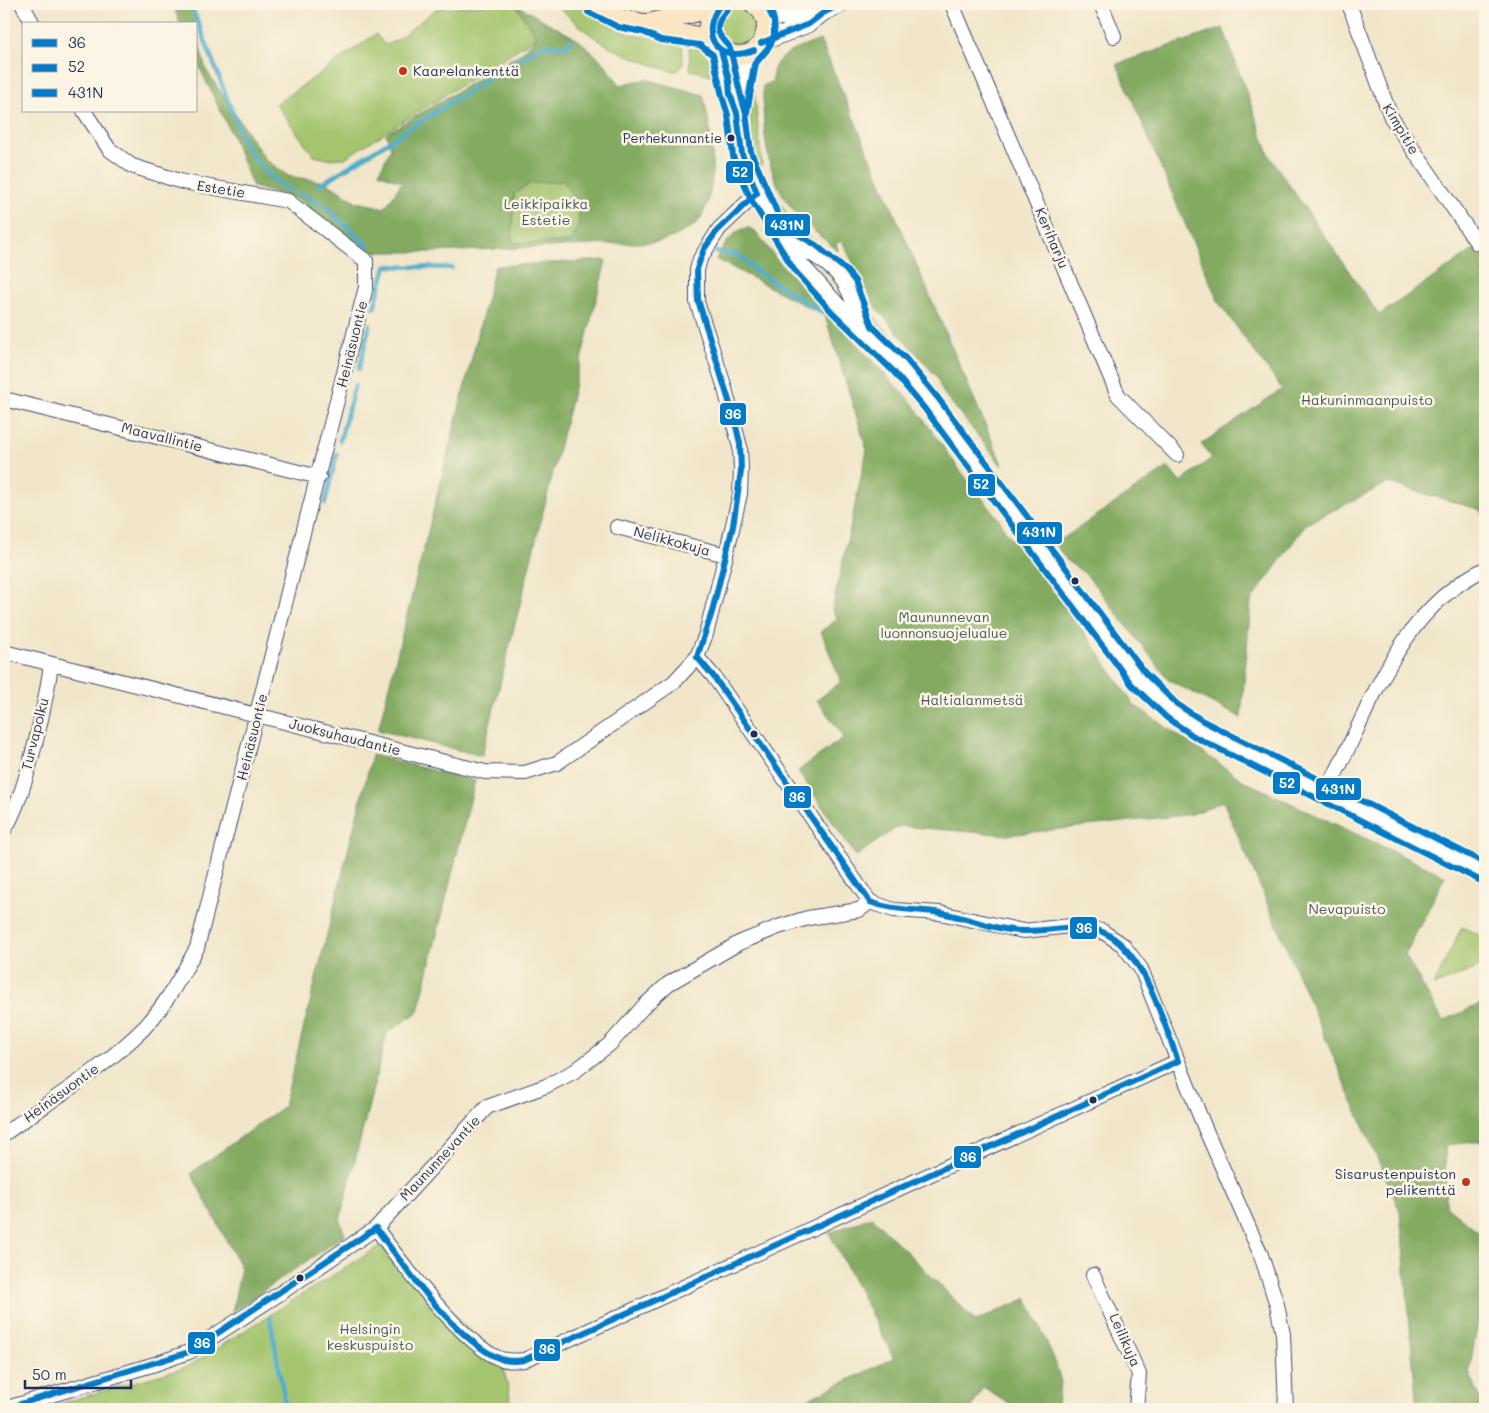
<svg xmlns="http://www.w3.org/2000/svg" width="1489" height="1413" font-family="Mali,sans-serif">
	<style>
		.green { fill: #a4c56e; stroke: #607a66 }
		.forest { fill: #83aa61; stroke: #4f6c60; fill-rule: evenodd }
		.lines { fill: none; stroke-linecap: round; stroke-linejoin: round }
		.stream { stroke: #4dadcc; stroke-width: 4.5 }
		.minor-casing { stroke: #3b4a6e; stroke-width: 16 }
		.tertiary-casing { stroke: #3b4a6e; stroke-width: 18 }
		.secondary-casing { stroke: #3b4a6e; stroke-width: 21 }
		.minor { stroke: #fff; stroke-width: 14 }
		.tertiary { stroke: #fff; stroke-width: 16 }
		.secondary { stroke: #fbe6c4; stroke-width: 19 }
		.bus-1-casing { stroke: #fcf5e5; stroke-width: 10 }
		.bus-2-casing { stroke: #fcf5e5; stroke-width: 10 }
		.bus-3-casing { stroke: #fcf5e5; stroke-width: 10 }
		.bus-1 { stroke: #007ac9; stroke-width: 6 }
		.bus-2 { stroke: #007ac9; stroke-width: 6 }
		.bus-3 { stroke: #007ac9; stroke-width: 6 }
		.poi-dot { fill: #c8321e; stroke: #fcf5e5; stroke-width: 2 }
		.bus-dot { fill: #1b2f5e; stroke: #fcf5e5; stroke-width: 2 }
		.labels { text-anchor: middle; stroke-width: 5; stroke-linejoin: round; paint-order: stroke }
		.bus-label { font-size: 13px; fill: #1b2f5e; stroke: #fcf5e5; text-anchor: end }
		.poi-label { font-size: 14px; fill: #1b2f5e; stroke: #fcf5e5; text-anchor: start }
		.street-label { font-size: 14px; fill: #1b2f5e; stroke: #fcf5e5 }
		.park-label { font-size: 14px; fill: #445c63; stroke: #fcf5e5 }
		.line-badge { stroke: #fcf5e5; stroke-width: 2 }
		.badge-label { font-size: 14px; text-anchor: middle; font-weight: bold; fill: #fff }
	</style>
	<rect width="100%" height="100%" fill="#fcf5e5"/>
	<filter id="ink" filterUnits="userSpaceOnUse"><feTurbulence type="fractalNoise" baseFrequency=".02" numOctaves="2"/><feDisplacementMap in="SourceGraphic" scale="10" xChannelSelector="R" yChannelSelector="G"/><feConvolveMatrix kernelMatrix="1 2 1 2 8 2 1 2 1" color-interpolation-filters="sRGB"/></filter>
	<filter id="wash" filterUnits="userSpaceOnUse"><feTurbulence type="fractalNoise" baseFrequency=".0096" numOctaves="4" result="noise"/><feDisplacementMap in="SourceGraphic" scale="20" xChannelSelector="R" yChannelSelector="G"/><feGaussianBlur stdDeviation="1.12" result="paint"/><feColorMatrix in="noise" values="0 0 0 0 0 0 0 0 0 0 0 0 0 0 0 0 0 1.4 0 .05"/><feComposite in="paint" operator="in"/></filter>
	<g filter="url(#wash)">
		<rect width="100%" height="100%" fill="#f1e6c9"/>
		<path class="green" d="M495,4H515L537,37L345,158L327,159L314,156L276,104L376,34L385,45L397,40L436,9Z
			M556,4H582C617,35 636,39 682,39L683,64L678,71C667,71 655,66 645,62C602,46 588,35 556,4Z
			M718 26a19 19 0 1 1 38 0a19 19 0 1 1-38 0Z
			M689,39C707,45 717,56 722,74L716,76L690,70Z
			M748,87L754,89L762,165L757,168L752,138Z
			M763,175L788,216L810,238L840,261L849,271L869,310L912,359L926,384C891,344 855,305 820,263C797,235 773,211 760,176Z
			M564,181C577,204 587,218 570,242L512,243L514,193L531,183Z
			M1462,927L1485,938V965L1433,986Z
			M386,1242L418,1282L501,1359L513,1409H41L187,1367Z"/>
		<path class="forest" d="M173,4H192L195,24H180Z
			M515,4L580,41L605,64L620,85L646,79L703,95C712,131 720,186 700,219C694,229 668,240 657,242L433,252H369L357,246L299,200L253,187L232,135L196,60V31L206,70L265,159L288,176L325,182L357,202L385,208L402,182L379,173L391,148L386,134L521,53L537,37ZM564,181C577,204 587,218 570,242L512,243L514,194L531,183Z
			M1223,28L1270,157L1379,315L1485,242V518L1481,510L1388,483L1306,524L1251,601L1241,718L1169,680L1086,574L1067,561L1055,544L1168,467L1180,482L1212,458L1201,444L1282,389L1219,303L1117,64Z
			M820,40L993,443L1003,467L942,391L937,377L876,308L842,241L836,243L838,251C822,237 804,224 791,207C764,172 763,128 763,86L773,81C769,55 801,48 820,40Z
			M749,228L757,233L778,261L912,403L959,469L1001,522L1004,529L1083,630L1134,705L1244,781L1445,876L1405,955L1443,1021L1485,1002V1141L1445,1145L1446,1206L1485,1237V1285L1469,1372L1482,1402L1485,1401V1409H1417L1400,1211L1223,801L1193,814L1008,835L899,826L856,856L798,771L844,737L817,700L841,682L821,631L838,619L832,611L867,450L825,316L716,259C723,247 734,228 749,228Z
			M606,260L482,756L378,730L495,266Z
			M372,755L475,781L418,1012L387,1033L340,1220L345,1235L232,1312L241,1268L191,1173L284,1106Z
			M872,1217L976,1321L1027,1298L1055,1361L1061,1382L1056,1409H1019L983,1387L971,1409H787L894,1358L829,1233Z"/>
		<g class="lines">
			<path class="stream" d="M191,4L245,145L263,169L280,185L291,190
				M318,186L536,49L546,45L564,47L571,41
				M300,193L326,207L368,246
				M716,252L738,255L756,271L824,314
				M374,308L386,266L452,268
				M359,369L370,324
				M340,440L355,385
				M325,503L337,454
				M270,1317L286,1409"/>
		</g>
	</g>
	<g filter="url(#ink)">
		<g class="lines">
			<defs>
				<path id="minor" d="M22,4L33,24
					M952,4L1118,395L1177,455
					M1101,4L1114,36
					M1349,4L1391,117L1477,243
					M4,399L319,477
					M617,527L726,555
					M4,652L485,772L525,773L557,763L674,682L697,657L706,634L726,555L740,494L741,469L740,447L724,385L697,302V270L700,259L719,229L757,193
					M697,657L714,677L870,902L894,910L940,913L1023,931L1071,926L1086,928L1102,931L1123,945L1141,969L1204,1126L1261,1255L1277,1305L1283,1334L1286,1409
					M1326,792C1370,712 1396,611 1485,569
					M4,830C25,800 46,702 51,664
					M4,1134C51,1100 103,1069 144,1028C166,1005 181,976 197,948L366,287V261L288,201L183,182L132,166L109,149L84,111
					M376,1228C399,1260 465,1347 501,1359C509,1361 516,1361 524,1360L1178,1061
					M1093,1275L1139,1374L1136,1409
					M4,1409L155,1364L189,1352L282,1292L376,1228L487,1107L546,1086L575,1071L610,1044L644,1006L668,984L739,943L778,927L808,918L859,910L870,902"/>
				<path id="tertiary" d="M764,15L791,18L821,13
					M761,43L809,24L823,13L841,4
					M721,50L729,80L730,94L737,113L742,154L749,174L757,193L786,238L800,264L838,306L899,365L931,403L1050,564L1138,679L1172,711L1199,729L1485,873
					M737,113L744,71L750,53
					M787,238C808,251 836,264 847,286C854,299 858,313 863,326"/>
				<path id="secondary" d="M592,4L621,19L646,24L664,32L703,37L714,43
					M721,4C678,43 757,82 766,31C768,20 763,10 754,4
					M646,24L717,7"/>
			</defs>
			<use href="#minor" class="minor-casing"/>
			<use href="#tertiary" class="tertiary-casing"/>
			<use href="#secondary" class="secondary-casing"/>
			<use href="#minor" class="minor"/>
			<use href="#tertiary" class="tertiary"/>
			<use href="#secondary" class="secondary"/>
			<defs>
				<path id="bus-1" d="M721,4C697,34 718,65 754,50
					M761,43L809,24L823,13L841,4
					M721,50L729,80L730,94L737,113L742,154L757,193
					M697,657L714,677L870,902C894,911 917,909 941,913C970,918 998,932 1027,931C1050,931 1069,925 1092,929C1141,937 1163,1021 1178,1061
					M697,657L712,612L733,526L741,471L740,443L733,414L698,300L697,269L704,249L717,231L757,193
					M376,1228C403,1265 458,1343 501,1359C508,1362 517,1361 524,1360L1178,1061
					M4,1409L189,1352L376,1228"/>
				<path id="bus-2" d="M588,12L618,27L643,32L661,40L700,45L713,55L722,96L728,115L733,156L750,198L794,270L832,312L893,371L924,408L1132,685L1167,718L1195,737L1481,881
					M746,118L756,63L767,50L774,36V21L766,4"/>
				<path id="bus-3" d="M767,4C776,17 778,37 767,49C762,55 757,58 754,65L746,113L751,152L777,212L792,231L816,245L846,270L855,281L872,326L906,359L938,398L1145,673L1177,704L1203,721L1485,863
					M728,9C723,15 717,21 718,30C719,38 728,42 730,49C736,70 738,90 745,110"/>
			</defs>
			<use href="#bus-1" class="bus-1-casing"/>
			<use href="#bus-2" class="bus-2-casing"/>
			<use href="#bus-3" class="bus-3-casing"/>
			<use href="#bus-1" class="bus-1"/>
			<use href="#bus-2" class="bus-2"/>
			<use href="#bus-3" class="bus-3"/>
		</g>
	</g>
	<g class="poi-dot">
		<circle cx="403" cy="71" r="5"/>
		<circle cx="1466" cy="1182" r="5"/>
	</g>
	<g class="bus-dot">
		<circle cx="731" cy="138" r="4.5"/>
		<circle cx="1075" cy="581" r="4.5"/>
		<circle cx="754" cy="734" r="4.5"/>
		<circle cx="1093" cy="1100" r="4.5"/>
		<circle cx="300" cy="1278" r="4.5"/>
	</g>
	<g class="labels">
		<g class="bus-label">
			<text x="722" y="143">Perhekunnantie</text>
		</g>
		<g class="poi-label">
			<text x="413" y="76">Kaarelankenttä</text>
			<text x="1456" y="1179" text-anchor="end">Sisarustenpuiston<tspan x="1456" dy="16">pelikenttä</tspan></text>
		</g>
		<g class="street-label">
			<text transform="translate(1401 129) rotate(59)" y="5">Kimpitie</text>
			<text transform="translate(221 189) rotate(9)" y="5">Estetie</text>
			<text transform="translate(1052 238) rotate(67)" y="5">Keriharju</text>
			<text transform="translate(352 344) rotate(-76)" y="5">Heinäsuontie</text>
			<text transform="translate(162 437) rotate(14)" y="5">Maavallintie</text>
			<text transform="translate(672 541) rotate(15)" y="5">Nelikkokuja</text>
			<text transform="translate(35 734) rotate(-76)" y="5">Turvapolku</text>
			<text transform="translate(252 737) rotate(-76)" y="5">Heinäsuontie</text>
			<text transform="translate(345 737) rotate(14)" y="5">Juoksuhaudantie</text>
			<text transform="translate(61 1093) rotate(-36)" y="5">Heinäsuontie</text>
			<text transform="translate(440 1158) rotate(-47)" y="5">Maununnevantie</text>
			<text transform="translate(1125 1340) rotate(66)" y="5">Leilikuja</text>
		</g>
		<g class="park-label">
			<text x="546" y="209">Leikkipaikka<tspan x="546" dy="16">Estetie</tspan></text>
			<text x="1367" y="405">Hakuninmaanpuisto</text>
			<text x="944" y="622">Maununnevan<tspan x="944" dy="16">luonnonsuojelualue</tspan></text>
			<text x="972" y="705">Haltialanmetsä</text>
			<text x="1347" y="914">Nevapuisto</text>
			<text x="370" y="1334">Helsingin<tspan x="370" dy="16">keskuspuisto</tspan></text>
		</g>
	</g>
	<g class="line-badge">
		<rect x="725" y="160" width="29" height="24" rx="5" fill="#007ac9"/>
		<rect x="764" y="213" width="47" height="24" rx="5" fill="#007ac9"/>
		<rect x="719" y="402" width="28" height="24" rx="5" fill="#007ac9"/>
		<rect x="967" y="473" width="29" height="24" rx="5" fill="#007ac9"/>
		<rect x="1016" y="521" width="47" height="24" rx="5" fill="#007ac9"/>
		<rect x="1272" y="771" width="29" height="24" rx="5" fill="#007ac9"/>
		<rect x="1315" y="777" width="47" height="24" rx="5" fill="#007ac9"/>
		<rect x="783" y="785" width="29" height="24" rx="5" fill="#007ac9"/>
		<rect x="1069" y="916" width="29" height="24" rx="5" fill="#007ac9"/>
		<rect x="953" y="1145" width="29" height="24" rx="5" fill="#007ac9"/>
		<rect x="187" y="1331" width="29" height="24" rx="5" fill="#007ac9"/>
		<rect x="533" y="1338" width="28" height="24" rx="5" fill="#007ac9"/>
	</g>
	<g class="badge-label">
		<text x="740" y="177">52</text>
		<text x="787" y="230">431N</text>
		<text x="733" y="419">36</text>
		<text x="981" y="489">52</text>
		<text x="1039" y="537">431N</text>
		<text x="1287" y="788">52</text>
		<text x="1338" y="794">431N</text>
		<text x="797" y="802">36</text>
		<text x="1084" y="933">36</text>
		<text x="968" y="1162">36</text>
		<text x="202" y="1348">36</text>
		<text x="547" y="1354">36</text>
	</g>
	<rect width="1489" height="1413" fill="none" stroke="#fcf5e5" stroke-width="20"/>
	<rect x="22" y="22" width="175" height="90" fill="#fcf5e5" stroke="#a2a6af"/>
	<rect x="32" y="39" width="25" height="8" fill="#007ac9" stroke="#a2a6af"/>
	<text x="68" y="48" font-size="15" fill="#1b2f5e">36</text>
	<rect x="32" y="64" width="25" height="8" fill="#007ac9" stroke="#a2a6af"/>
	<text x="68" y="72" font-size="15" fill="#1b2f5e">52</text>
	<rect x="32" y="89" width="25" height="8" fill="#007ac9" stroke="#a2a6af"/>
	<text x="68" y="98" font-size="15" fill="#1b2f5e">431N</text>
	<path d="M25 1380v8h106v-8" fill="none" stroke="#1b2f5e" stroke-width="2.5"/>
	<text x="32" y="1380" font-size="15" fill="#1b2f5e" stroke="#fcf5e5" stroke-width="4" paint-order="stroke">50 m</text>
</svg>
